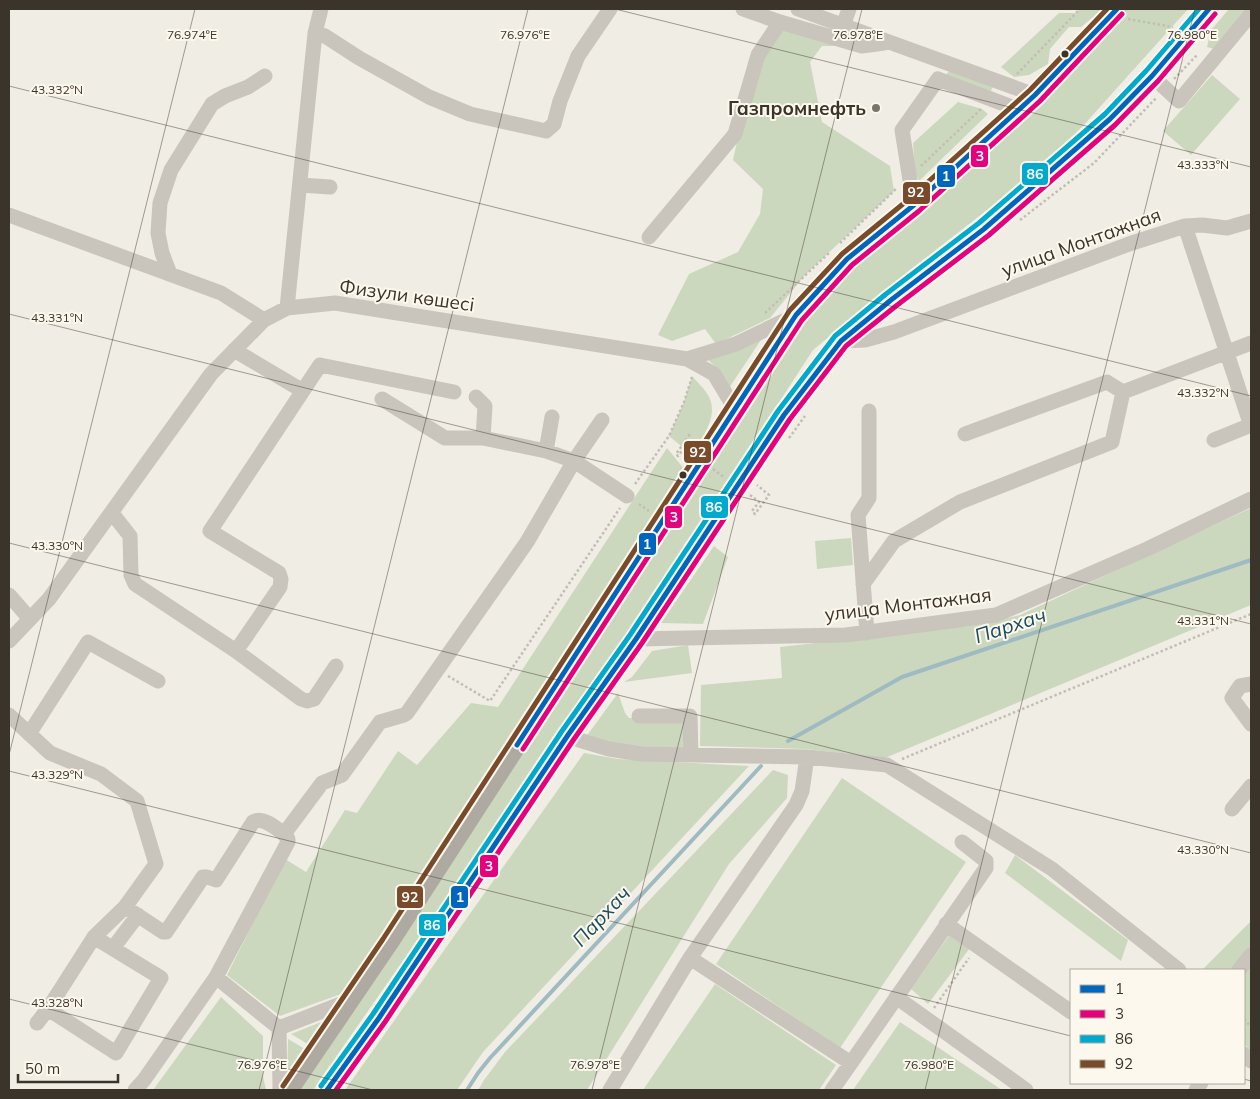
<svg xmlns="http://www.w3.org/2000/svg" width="1260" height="1099" font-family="Mulish,sans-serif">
<rect width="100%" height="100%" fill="#f0ede4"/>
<!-- green -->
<path fill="#ccd8be" d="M 1080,9 L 1103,9 L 1081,27 L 1069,27 L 1050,49 L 1048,64 L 1029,75 L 1014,77 L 1001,67 L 1059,13 L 1076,13 Z
M 1128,9 L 1188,9 L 1082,127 L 1024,181 L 896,281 L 813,350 L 651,599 L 591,685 L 441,906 L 313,1090 L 295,1090 L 800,319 L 858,258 L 1072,67 Z
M 1229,9 L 1251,9 L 1221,51 L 1207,47 L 1211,30 Z
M 783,30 L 843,46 L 822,46 L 810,62 L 822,122 L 890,166 L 894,191 L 805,275 L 770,318 L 716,344 L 705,329 L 672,341 L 658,335 L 689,274 L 738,252 L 760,214 L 763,189 L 733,160 L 751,77 Z
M 950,70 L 995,81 L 991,91 L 986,93 L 943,78 Z
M 1212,75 L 1240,99 L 1191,155 L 1163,131 Z
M 958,102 L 982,109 L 988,114 L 919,181 L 915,172 L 913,143 Z
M 763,337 L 729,388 L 720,371 L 706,358 Z
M 692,376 C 697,382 704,388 708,395 C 720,415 702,438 692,455 L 669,436 L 684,402 Z
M 667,448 L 685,470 L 529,713 L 341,994 L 280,1016 L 227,975 L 285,859 L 306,872 L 345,810 L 357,813 L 398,751 L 417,765 L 471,703 L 498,707 Z
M 1251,508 L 1251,605 L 885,758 L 806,749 L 700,746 L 701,685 L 782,678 L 780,647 L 978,625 L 1020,615 Z
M 851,538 L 853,565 L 817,569 L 815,541 Z
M 714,546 L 728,557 L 703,624 L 661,623 Z
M 688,645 L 692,673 L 624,682 L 632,677 L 652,651 Z
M 618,693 L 625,713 L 629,718 L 687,719 L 687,751 L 642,750 L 586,737 Z
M 584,753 L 618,759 L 749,766 L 483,1052 L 457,1090 L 345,1090 Z
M 773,770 L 788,775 L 787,798 L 729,864 L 587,1090 L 478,1090 L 484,1080 L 505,1052 Z
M 842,778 L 966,862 L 840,1048 L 716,964 Z
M 1015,855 L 1128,940 L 1121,961 L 1005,873 Z
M 1251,921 L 1251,1050 L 1244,1044 L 1244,970 L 1202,970 Z
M 950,934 L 970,948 L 928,1004 L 911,989 Z
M 715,984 L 836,1065 L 819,1090 L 643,1090 Z
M 221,997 L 263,1036 L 263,1076 L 266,1090 L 153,1090 Z
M 331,1018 L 311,1046 L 291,1034 Z
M 900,1022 L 1002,1090 L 853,1090 Z
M 288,1039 L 310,1052 L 287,1084 Z"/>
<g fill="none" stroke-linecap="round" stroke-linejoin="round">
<!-- stream -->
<path stroke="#9fbbc2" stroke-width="4" d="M 788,741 L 902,677 L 1251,560
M 467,1090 L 478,1073 L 490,1058 L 761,766"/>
<!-- path -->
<path stroke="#c2beb5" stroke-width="2.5" stroke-dasharray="2.5 2.5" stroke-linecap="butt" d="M 1128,19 L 1173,27
M 1017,74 L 1080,9
M 1174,79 L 1198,54
M 921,166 L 981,109
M 1020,220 L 1094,163 L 1157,97
M 840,243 L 897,188
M 765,313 L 830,252
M 789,438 L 805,416
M 688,452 L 684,448 L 678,456 L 676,454 L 690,434
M 713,469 L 725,478
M 635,484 L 669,436 L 684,402 L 692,377
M 750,495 L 759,502 L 752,511 L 755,514 L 769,495 L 757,485
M 639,504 L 649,511
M 448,676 L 490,701 L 620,508
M 902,759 L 1251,614
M 934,1008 L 969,958
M 1244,1019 L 1251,1027"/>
<!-- minor -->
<path stroke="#c9c5bd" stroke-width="15" d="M 743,9 L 780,22 L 862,46 L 884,43
M 798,9 L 1035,95
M 843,26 L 849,9
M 315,33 L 325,36 L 359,58 L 429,97 L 470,114 L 546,131 L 554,124 L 560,101 L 578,56 L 610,9
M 1152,76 L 1179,101 L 1251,14
M 300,185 L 330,187
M 914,205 L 902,130 L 938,79 L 1017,109
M 9,215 L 221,293 L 264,320
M 1185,226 L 1251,426
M 649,237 L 735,134 L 758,55 L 780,22
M 170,274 L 162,253 L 158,233 L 160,203 L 171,170 L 212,104 L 225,96 L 248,87 L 265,76
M 287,308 L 315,33 L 321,9
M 841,341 L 865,340 L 894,332 L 1129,244 L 1185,226 L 1202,225 L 1227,228 L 1251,221
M 234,350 L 303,391
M 687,359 L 736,344 L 796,315
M 476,397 L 485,406 L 483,438 L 546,451 L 574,461 L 627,496
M 382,399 L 445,438 L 483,438
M 965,434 L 1107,382 L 1123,392
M 1214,440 L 1251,425
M 546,451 L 552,417
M 112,513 L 130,536 L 131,575 L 135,584 L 236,651 L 301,699 L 307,701 L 314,699 L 336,666
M 863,584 L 894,541 L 960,502 L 1112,442 L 1123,392 L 1251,343
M 9,595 L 30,619
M 867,633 L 858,515 L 869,498 L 869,411
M 636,639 L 846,635 L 996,615 L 1147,549 L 1251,499
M 9,641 L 49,599 L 211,374 L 264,320 L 287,308 L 335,303 L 687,359 L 714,374 L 735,409
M 236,651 L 280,587 L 281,579 L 279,573 L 210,531 L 320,365 L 454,392
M 1251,684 L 1240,686 L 1232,698 L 1251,724
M 9,715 L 50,753 L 101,774 L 137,801 L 156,864 L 125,907 L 94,937 L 48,1009 L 37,1023
M 639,716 L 690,716 L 691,755
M 29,734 L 88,642 L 158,681
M 568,735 L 579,740 L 609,749 L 641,754 L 807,757 L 887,765 L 1052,869 L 1179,970
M 1232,809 L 1251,786
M 125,907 L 163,932 L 166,932 L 203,877 L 207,877 L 216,880 L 253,822 C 263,816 276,828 284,834
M 946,924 L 1071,1012
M 113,948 L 138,915
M 690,958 L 851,1063 L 986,868 L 986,861 L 962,842
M 1239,970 L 1251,955
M 216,977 L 279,1028 L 280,1090
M 896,997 L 1026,1090
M 48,1009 L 116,1053 L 161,978 L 94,937
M 279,1028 L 351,1000
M 1244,1054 L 1251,1061
M 135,1090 L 144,1080 L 216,977 L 288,842 L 288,839 L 284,834 L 322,783 L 342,775 L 380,722 L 404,715 L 407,713 L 527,542 L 574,461 L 602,420
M 610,1090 L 690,958 L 796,805 L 802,791 L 807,757
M 832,1090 L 851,1063
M 1196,1090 L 1201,1083"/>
<!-- major -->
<path stroke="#aeaaa2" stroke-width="19" d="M 289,1090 L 389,943 L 796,315 L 819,289 L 847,259 L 914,205 L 1035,95 L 1117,9
M 327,1090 L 379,1018 L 568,735 L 636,639 L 784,415 L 841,341 L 891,300 L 984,229 L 1110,119 L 1152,76 L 1209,9"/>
<defs>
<path id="bus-1" d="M 517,745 L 796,315 L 847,259 L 914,205 L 1035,95 L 1117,9
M 327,1090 L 379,1018 L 568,735 L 636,639 L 784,415 L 841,341 L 891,300 L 984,229 L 1110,119 L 1152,76 L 1209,9"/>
<path id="bus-2" d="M 523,749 L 802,320 L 852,265 L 919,211 L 1040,101 L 1122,14
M 336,1090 L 385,1022 L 574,739 L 642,643 L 790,419 L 846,346 L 896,306 L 989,235 L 1115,125 L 1158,81 L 1215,14"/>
<path id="bus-3" d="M 321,1086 L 373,1014 L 562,731 L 630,635 L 778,411 L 835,336 L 886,294 L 979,223 L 1105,114 L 1146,71 L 1199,9"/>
<path id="bus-4" d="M 283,1086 L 383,939 L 790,310 L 842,254 L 909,199 L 1030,90 L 1107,9"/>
</defs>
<!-- bus-1 casing -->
<use href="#bus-1" stroke="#fcf8ed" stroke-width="9"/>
<!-- bus-2 casing -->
<use href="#bus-2" stroke="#fcf8ed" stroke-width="9"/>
<!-- bus-3 casing -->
<use href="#bus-3" stroke="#fcf8ed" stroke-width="9"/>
<!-- bus-4 casing -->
<use href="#bus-4" stroke="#fcf8ed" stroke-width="9"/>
<!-- bus-1 -->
<use href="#bus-1" stroke="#0065bd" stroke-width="5"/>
<!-- bus-2 -->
<use href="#bus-2" stroke="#e5007d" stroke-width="5"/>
<!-- bus-3 -->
<use href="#bus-3" stroke="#00a9ce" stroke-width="5"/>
<!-- bus-4 -->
<use href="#bus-4" stroke="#7a4b2a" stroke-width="5"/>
</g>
<!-- ticks -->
<path fill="none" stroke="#3b342a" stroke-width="1" stroke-opacity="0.45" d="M 615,9 L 1251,167M 9,86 L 1251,396M 9,314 L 1251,624M 9,543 L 1251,853M 9,755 L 195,9M 9,771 L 1071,1036M 9,999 L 373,1090M 1244,1079 L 1251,1081M 259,1090 L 528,9M 592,1090 L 862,9M 925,1090 L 1195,9"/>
<!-- markers -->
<g fill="#3b342a" stroke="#fcf8ed" stroke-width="2">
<circle cx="1065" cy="54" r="4.5"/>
<circle cx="683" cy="475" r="4.5"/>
</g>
<circle fill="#7a756b" stroke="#fcf8ed" stroke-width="2" cx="876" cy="108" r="5"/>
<g text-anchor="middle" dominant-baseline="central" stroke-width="4" stroke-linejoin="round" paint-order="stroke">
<!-- poi labels -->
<g font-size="19" font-weight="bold" fill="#3b342a" stroke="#fcf8ed" text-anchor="end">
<text x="866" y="108">Газпромнефть</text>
</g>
<!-- street labels -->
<g font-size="19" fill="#3b342a" stroke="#fcf8ed">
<text transform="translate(1081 242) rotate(-20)">улица Монтажная</text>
<text transform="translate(407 295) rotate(8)">Физули көшесі</text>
<text transform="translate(908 604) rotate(-7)">улица Монтажная</text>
</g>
<!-- water labels -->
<g font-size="20" font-style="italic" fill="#1c4c61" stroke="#fcf8ed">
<text transform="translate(1010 625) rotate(-18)">Пархач</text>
<text transform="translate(601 916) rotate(-47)">Пархач</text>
</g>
</g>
<g font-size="12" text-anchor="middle" fill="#3b342a" stroke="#fcf8ed" stroke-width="4" stroke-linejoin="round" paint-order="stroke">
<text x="192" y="39">76.974°E</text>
<text x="525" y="39">76.976°E</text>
<text x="858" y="39">76.978°E</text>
<text x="1192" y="39">76.980°E</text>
<text x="57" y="94">43.332°N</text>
<text x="1203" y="169">43.333°N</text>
<text x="57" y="322">43.331°N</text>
<text x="1203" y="397">43.332°N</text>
<text x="57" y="550">43.330°N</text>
<text x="1203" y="625">43.331°N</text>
<text x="57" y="779">43.329°N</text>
<text x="1203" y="854">43.330°N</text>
<text x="57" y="1007">43.328°N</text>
<text x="262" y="1069">76.976°E</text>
<text x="595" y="1069">76.978°E</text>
<text x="929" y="1069">76.980°E</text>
</g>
<g stroke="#fcf8ed" stroke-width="2">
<rect x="970" y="144" width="19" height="24" rx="5" fill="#e5007d"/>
<rect x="1021" y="162" width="28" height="24" rx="5" fill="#00a9ce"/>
<rect x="936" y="164" width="20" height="24" rx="5" fill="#0065bd"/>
<rect x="902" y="181" width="29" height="24" rx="5" fill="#7a4b2a"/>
<rect x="683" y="440" width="29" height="24" rx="5" fill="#7a4b2a"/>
<rect x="700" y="495" width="29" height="24" rx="5" fill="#00a9ce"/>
<rect x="664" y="505" width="19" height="24" rx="5" fill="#e5007d"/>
<rect x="638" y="532" width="19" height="24" rx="5" fill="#0065bd"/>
<rect x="479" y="854" width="20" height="24" rx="5" fill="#e5007d"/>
<rect x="450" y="885" width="19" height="24" rx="5" fill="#0065bd"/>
<rect x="396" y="885" width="28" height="24" rx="5" fill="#7a4b2a"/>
<rect x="418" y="913" width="29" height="24" rx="5" fill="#00a9ce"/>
</g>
<g font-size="14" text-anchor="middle" font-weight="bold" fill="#fff">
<text x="980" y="161">3</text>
<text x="1035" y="179">86</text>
<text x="946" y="181">1</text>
<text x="916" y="197">92</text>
<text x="698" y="457">92</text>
<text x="714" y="512">86</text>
<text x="674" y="522">3</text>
<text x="647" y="549">1</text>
<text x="489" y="871">3</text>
<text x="460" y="902">1</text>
<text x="410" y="902">92</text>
<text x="432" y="930">86</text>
</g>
<!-- border -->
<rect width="1260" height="1099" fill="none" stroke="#3b342a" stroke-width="20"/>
<!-- legend -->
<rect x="1070" y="969" width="175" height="115" fill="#fcf8ed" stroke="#afaa9f"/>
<rect x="1080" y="985" width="25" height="8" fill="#0065bd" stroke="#afaa9f"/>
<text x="1115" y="994" font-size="15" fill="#3b342a">1</text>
<rect x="1080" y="1010" width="25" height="8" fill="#e5007d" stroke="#afaa9f"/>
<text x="1115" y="1019" font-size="15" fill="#3b342a">3</text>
<rect x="1080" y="1035" width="25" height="8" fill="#00a9ce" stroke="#afaa9f"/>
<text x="1115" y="1044" font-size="15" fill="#3b342a">86</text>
<rect x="1080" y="1060" width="25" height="8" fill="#7a4b2a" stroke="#afaa9f"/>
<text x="1115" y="1069" font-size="15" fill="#3b342a">92</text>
<!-- scale -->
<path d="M18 1074v8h100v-8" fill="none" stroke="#3b342a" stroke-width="2.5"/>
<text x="25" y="1074" font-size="15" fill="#3b342a" stroke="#fcf8ed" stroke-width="4" paint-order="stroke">50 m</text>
</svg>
